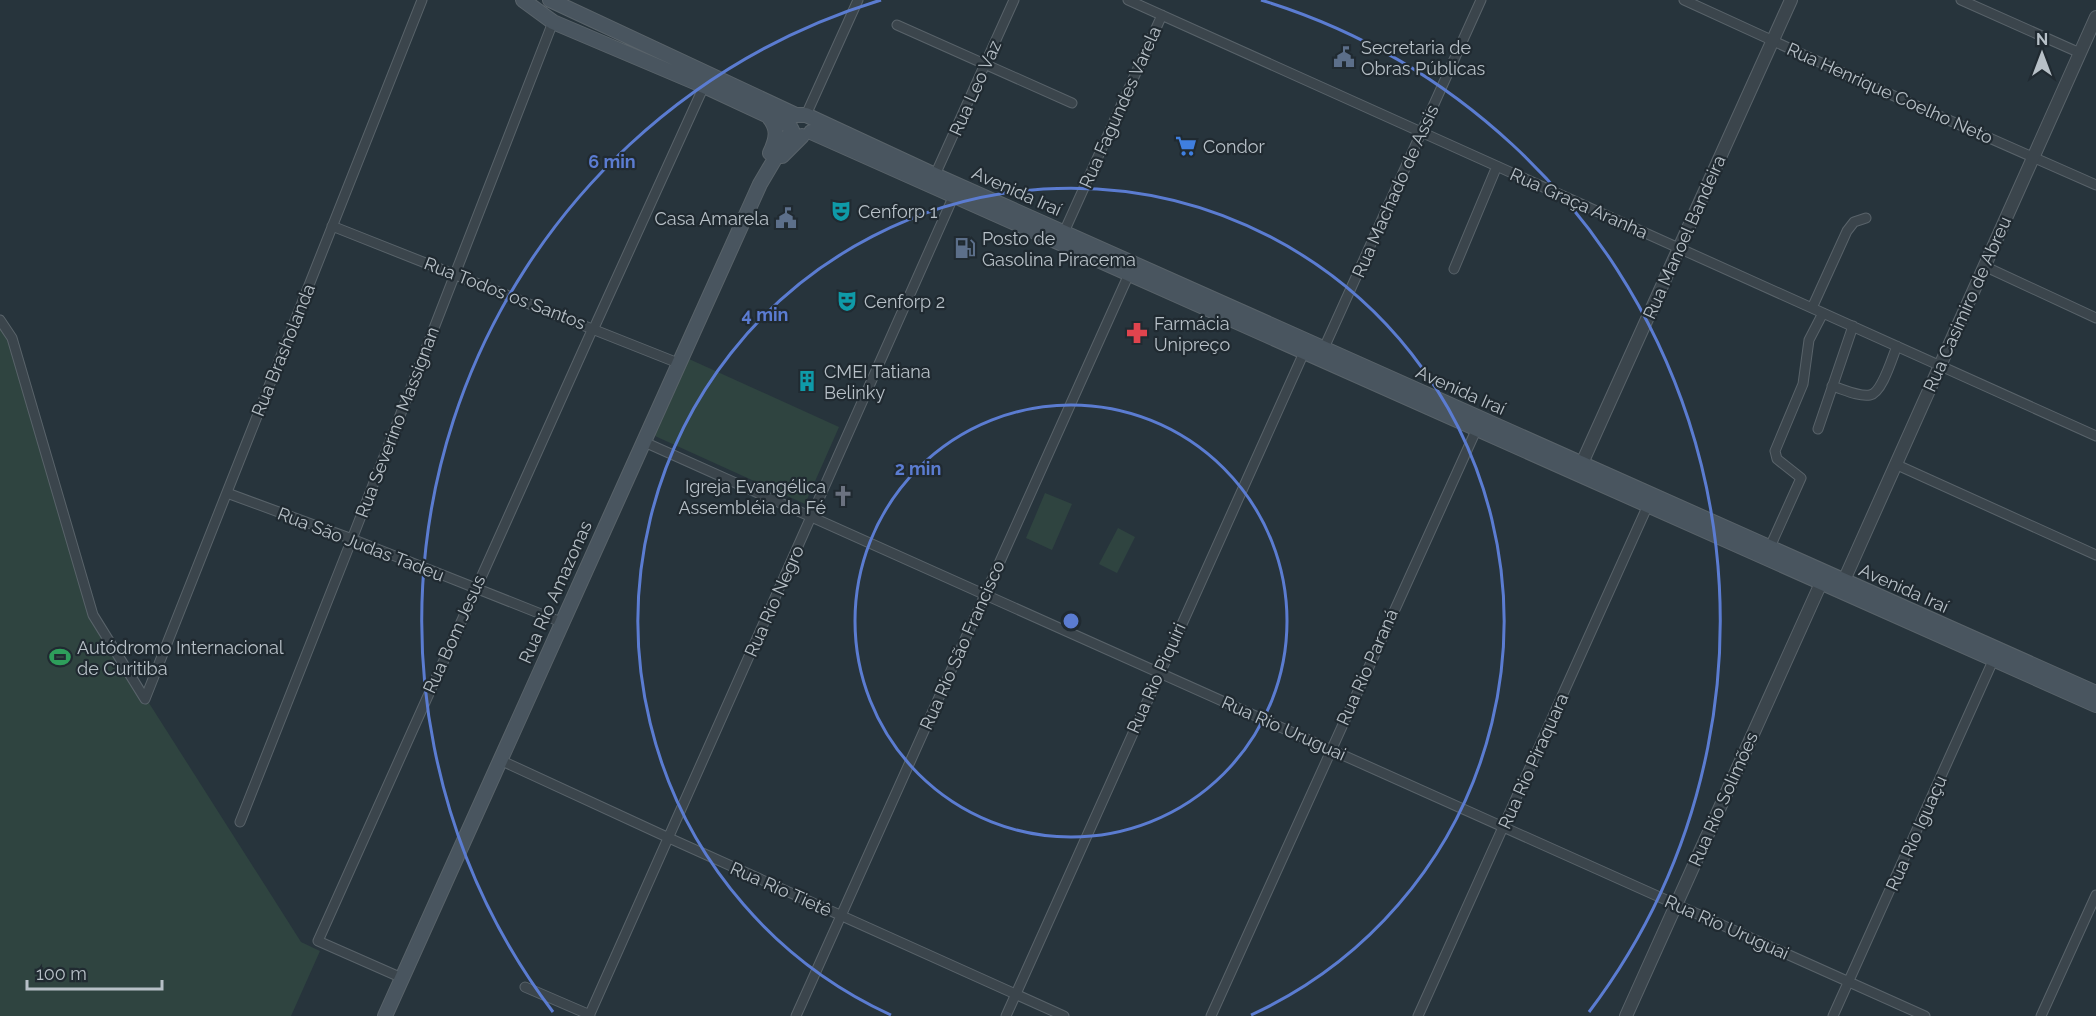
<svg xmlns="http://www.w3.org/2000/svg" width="2096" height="1016" font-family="Raleway,sans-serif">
<rect width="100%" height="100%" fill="#27343c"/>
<!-- green -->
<path fill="#2f4440" d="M 0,321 L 12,338 L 93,615 L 301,942 L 320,951 L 291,1016 L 0,1016 Z
M 689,359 L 839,427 L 805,504 L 655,436 Z
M 1045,493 L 1072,504 L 1052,550 L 1026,538 Z
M 1118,528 L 1135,537 L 1117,573 L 1099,564 Z"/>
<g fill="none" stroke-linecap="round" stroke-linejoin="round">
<defs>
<path id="minor" d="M 1128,0 L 2096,436
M 1684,0 L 1867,84 L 2096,185
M 1961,0 L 2080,53
M 897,25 L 1072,103
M 806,115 L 858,0
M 935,175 L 1014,0
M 332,226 L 678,363
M 1064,232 L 1162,15
M 1984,266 L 2096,318
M 1454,269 L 1497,166
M 1812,308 L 1847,231 L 1854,222 L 1866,218
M 0,320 L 12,338 L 93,615 L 145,699
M 594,328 L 704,86
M 1324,348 L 1481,0
M 1832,386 C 1843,389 1858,397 1870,395 C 1882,393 1892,358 1897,346
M 1818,429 L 1853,326
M 642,441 L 1925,1016
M 1895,464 L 2096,555
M 227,493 L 352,539 L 561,622
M 1770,547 L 1801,478 L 1777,459 L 1775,451 L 1803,384 L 1809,340 L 1823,313
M 145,699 L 422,0
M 500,760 L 669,838 L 1064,1016
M 240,822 L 352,539 L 553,22
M 402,978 L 318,941 L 593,328
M 525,987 L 590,1015
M 589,1016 L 955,193
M 796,1016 L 1129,274
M 1006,1016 L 1306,348
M 1211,1016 L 1478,426
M 1418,1016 L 1648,505
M 1833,1016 L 1996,654
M 2041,1016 L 2096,895"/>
<path id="tertiary" d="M 1578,472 L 1791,0
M 1841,587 L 2096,17
M 1626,1016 L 1821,583"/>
<path id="secondary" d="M 523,0 L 553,22 L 704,86 L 790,126
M 550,0 L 796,115 L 806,115 L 935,175 L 2096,693
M 767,115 C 779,128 777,138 770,153
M 811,132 L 2096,705
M 782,156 L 802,136
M 385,1016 L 760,184 L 792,130"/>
</defs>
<!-- minor casing -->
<use href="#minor" stroke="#59636a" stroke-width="11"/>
<!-- tertiary casing -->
<use href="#tertiary" stroke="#59636a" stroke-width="14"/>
<!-- secondary casing -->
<use href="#secondary" stroke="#59636a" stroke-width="16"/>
<!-- minor -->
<use href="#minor" stroke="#3b454c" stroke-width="9"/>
<!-- tertiary -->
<use href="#tertiary" stroke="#3b454c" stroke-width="12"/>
<!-- secondary -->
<use href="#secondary" stroke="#49555f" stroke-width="14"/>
</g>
<!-- distance rings -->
<g fill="none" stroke="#5b7cd1" stroke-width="3">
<circle cx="1071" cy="621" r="216"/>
<path d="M891 1015A433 433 0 1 1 1251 1015"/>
<path d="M553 1012A649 649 0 0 1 881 0M1261 0A649 649 0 0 1 1589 1012"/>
</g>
<!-- icons -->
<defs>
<symbol id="civic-bare" viewBox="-9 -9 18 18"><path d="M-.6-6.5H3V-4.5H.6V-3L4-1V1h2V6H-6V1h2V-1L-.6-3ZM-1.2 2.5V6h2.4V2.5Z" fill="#5c6f8a" stroke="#202a31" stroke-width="2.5" paint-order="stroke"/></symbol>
<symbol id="supermarket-bare" viewBox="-9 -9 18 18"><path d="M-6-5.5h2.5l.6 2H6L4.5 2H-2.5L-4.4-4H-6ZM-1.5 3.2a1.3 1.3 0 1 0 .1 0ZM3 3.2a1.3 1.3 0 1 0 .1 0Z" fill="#3f7fe0" stroke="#202a31" stroke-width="2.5" paint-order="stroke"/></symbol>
<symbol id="theatre-bare" viewBox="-9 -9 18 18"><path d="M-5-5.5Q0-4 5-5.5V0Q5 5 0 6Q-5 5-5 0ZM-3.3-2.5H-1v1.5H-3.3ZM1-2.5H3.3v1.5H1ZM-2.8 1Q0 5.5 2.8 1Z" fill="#0f9aa8" stroke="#202a31" stroke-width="2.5" paint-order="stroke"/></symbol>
<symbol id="fuel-bare" viewBox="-9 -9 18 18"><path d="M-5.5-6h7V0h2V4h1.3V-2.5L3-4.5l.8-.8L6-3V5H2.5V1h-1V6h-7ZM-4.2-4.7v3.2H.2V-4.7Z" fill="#5c6f8a" stroke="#202a31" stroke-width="2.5" paint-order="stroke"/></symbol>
<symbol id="pharmacy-bare" viewBox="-9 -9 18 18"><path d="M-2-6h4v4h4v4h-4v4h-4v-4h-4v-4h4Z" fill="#e0444e" stroke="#202a31" stroke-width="2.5" paint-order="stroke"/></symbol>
<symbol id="building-bare" viewBox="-9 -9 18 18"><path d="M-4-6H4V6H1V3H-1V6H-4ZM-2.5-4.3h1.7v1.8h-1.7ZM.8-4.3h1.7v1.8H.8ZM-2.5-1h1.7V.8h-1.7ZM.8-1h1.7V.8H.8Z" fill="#0f9aa8" stroke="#202a31" stroke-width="2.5" paint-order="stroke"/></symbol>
<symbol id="church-bare" viewBox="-9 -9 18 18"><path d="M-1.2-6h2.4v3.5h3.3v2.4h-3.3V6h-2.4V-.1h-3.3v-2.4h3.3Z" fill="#6b7280" stroke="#202a31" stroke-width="2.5" paint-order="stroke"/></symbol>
<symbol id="stadium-bare" viewBox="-9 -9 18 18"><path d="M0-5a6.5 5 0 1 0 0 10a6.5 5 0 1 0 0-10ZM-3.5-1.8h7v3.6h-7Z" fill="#2e9e5b" stroke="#202a31" stroke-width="2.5" paint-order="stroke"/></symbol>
</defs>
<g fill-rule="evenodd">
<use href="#civic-bare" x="1329" y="42" width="30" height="30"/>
<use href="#supermarket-bare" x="1171" y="131" width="30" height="30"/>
<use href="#theatre-bare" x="826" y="196" width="30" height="30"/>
<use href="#civic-bare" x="771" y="203" width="30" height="30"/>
<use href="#fuel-bare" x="950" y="233" width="30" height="30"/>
<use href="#theatre-bare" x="832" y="286" width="30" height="30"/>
<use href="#pharmacy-bare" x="1122" y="318" width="30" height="30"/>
<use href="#building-bare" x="792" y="366" width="30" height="30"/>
<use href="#church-bare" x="828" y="481" width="30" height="30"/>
<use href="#stadium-bare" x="45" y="642" width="30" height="30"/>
</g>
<g text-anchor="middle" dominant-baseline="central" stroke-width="4.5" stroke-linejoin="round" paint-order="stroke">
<!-- poi labels -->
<g font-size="18" fill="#b7c0c7" stroke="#202a31" text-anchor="start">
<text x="1361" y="47">Secretaria de<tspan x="1361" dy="21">Obras Públicas</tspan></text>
<text x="1203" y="146">Condor</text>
<text x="858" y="211">Cenforp 1</text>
<text x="769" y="218" text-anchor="end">Casa Amarela</text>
<text x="982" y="238">Posto de<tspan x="982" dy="21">Gasolina Piracema</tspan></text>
<text x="864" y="301">Cenforp 2</text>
<text x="1154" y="323">Farmácia<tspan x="1154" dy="21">Unipreço</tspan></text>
<text x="824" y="371">CMEI Tatiana<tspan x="824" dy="21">Belinky</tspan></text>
<text x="826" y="486" text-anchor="end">Igreja Evangélica<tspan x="826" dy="21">Assembléia da Fé</tspan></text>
<text x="77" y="647">Autódromo Internacional<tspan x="77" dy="21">de Curitiba</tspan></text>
</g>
<!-- street labels -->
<g font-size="18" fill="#b7c0c7" stroke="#202a31">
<text transform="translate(975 88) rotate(-66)">Rua Leo Vaz</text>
<text transform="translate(1890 93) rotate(24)">Rua Henrique Coelho Neto</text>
<text transform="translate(1120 107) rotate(-66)">Rua Fagundes Varela</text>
<text transform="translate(1017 191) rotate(24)">Avenida Iraí</text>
<text transform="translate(1395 191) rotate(-66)">Rua Machado de Assis</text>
<text transform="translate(1579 203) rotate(24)">Rua Graça Aranha</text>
<text transform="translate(1684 237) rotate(-66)">Rua Manoel Bandeira</text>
<text transform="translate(505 293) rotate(21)">Rua Todos os Santos</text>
<text transform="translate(1967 304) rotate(-66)">Rua Casimiro de Abreu</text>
<text transform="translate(283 350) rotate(-68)">Rua Brasholanda</text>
<text transform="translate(1461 390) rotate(24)">Avenida Iraí</text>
<text transform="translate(397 422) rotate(-69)">Rua Severino Massignan</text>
<text transform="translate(361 544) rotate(21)">Rua São Judas Tadeu</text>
<text transform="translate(1904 588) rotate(24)">Avenida Iraí</text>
<text transform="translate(555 592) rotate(-66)">Rua Rio Amazonas</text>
<text transform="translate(774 601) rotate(-66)">Rua Rio Negro</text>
<text transform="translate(454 634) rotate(-66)">Rua Bom Jesus</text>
<text transform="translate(962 645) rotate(-66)">Rua Rio São Francisco</text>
<text transform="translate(1367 667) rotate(-66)">Rua Rio Paraná</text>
<text transform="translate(1156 678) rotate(-66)">Rua Rio Piquiri</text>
<text transform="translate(1284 728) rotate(24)">Rua Rio Uruguai</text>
<text transform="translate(1533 761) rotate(-66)">Rua Rio Piraquara</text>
<text transform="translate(1723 799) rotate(-66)">Rua Rio Solimões</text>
<text transform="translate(1916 833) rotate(-66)">Rua Rio Iguaçu</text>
<text transform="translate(781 889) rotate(24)">Rua Rio Tietê</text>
<text transform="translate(1727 927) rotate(24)">Rua Rio Uruguai</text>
</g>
</g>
<circle cx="1071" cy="621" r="9" fill="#5b7cd1" stroke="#202a31" stroke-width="3"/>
<g font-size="18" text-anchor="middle" font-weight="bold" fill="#5b7cd1" stroke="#202a31" stroke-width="4.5" stroke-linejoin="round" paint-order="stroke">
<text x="612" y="168">6 min</text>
<text x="765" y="321">4 min</text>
<text x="918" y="475">2 min</text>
</g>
<!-- north arrow -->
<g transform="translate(2042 54)" stroke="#202a31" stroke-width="4.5" paint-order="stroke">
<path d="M0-4.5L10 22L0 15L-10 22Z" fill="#b7c0c7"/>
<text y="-9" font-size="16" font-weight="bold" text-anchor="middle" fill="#b7c0c7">N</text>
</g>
<!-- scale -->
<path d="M27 980v9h135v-9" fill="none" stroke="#b7c0c7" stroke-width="3"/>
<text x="36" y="980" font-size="18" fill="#b7c0c7" stroke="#202a31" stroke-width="4.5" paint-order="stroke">100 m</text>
</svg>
